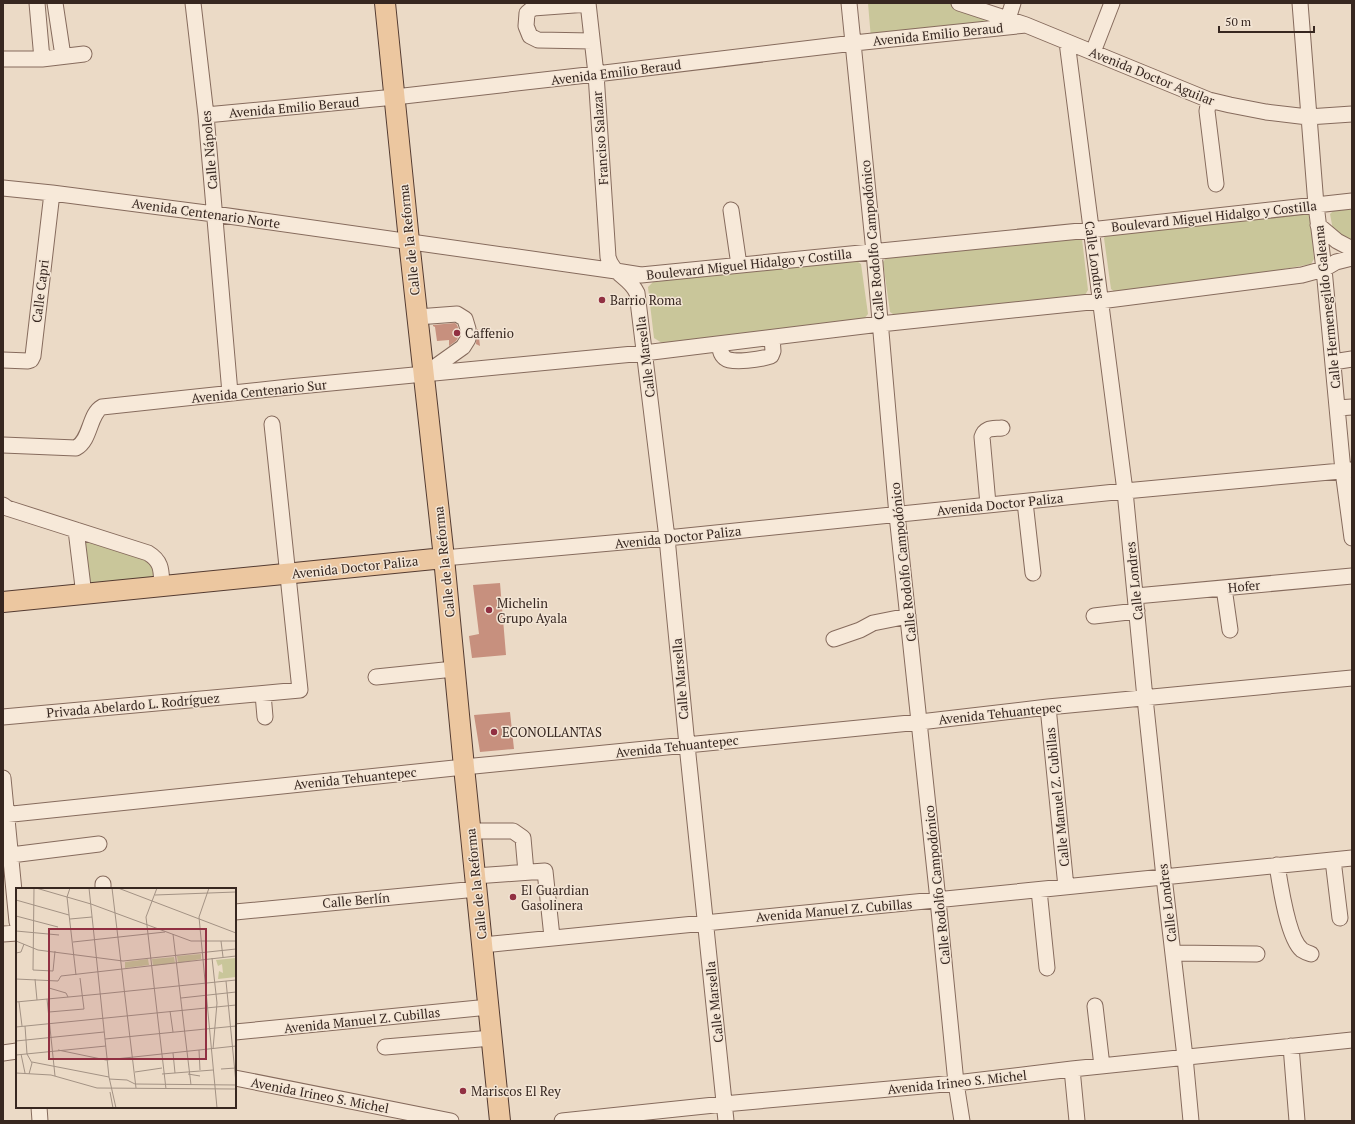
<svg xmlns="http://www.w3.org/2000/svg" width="1355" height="1124" font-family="'PT Serif',serif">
<rect width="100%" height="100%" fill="#ebdac6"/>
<!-- green -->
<path fill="#c9c69a" d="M 868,3 L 950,3 L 1006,23 L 871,39 Z
M 1352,209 L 1352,245 L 1333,230 L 1330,214 L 1333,211 Z
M 1305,212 L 1310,214 L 1314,259 L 1311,264 L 1263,273 L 1115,292 L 1111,289 L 1104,238 L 1107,234 Z
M 1077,236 L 1082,239 L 1088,290 L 1085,295 L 896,316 L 890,312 L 883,262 L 887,257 Z
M 855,260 L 861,264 L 868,314 L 863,320 L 662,343 L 654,338 L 648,287 L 653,282 Z
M 87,541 L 148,557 L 157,579 L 87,584 L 84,543 Z"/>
<!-- building -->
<path fill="#c7907e" d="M 455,323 L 457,325 L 459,330 L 459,336 L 456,341 L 449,346 L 449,340 L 437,341 L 435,327 L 433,326 L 433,325 Z
M 477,329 L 478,329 L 480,346 L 476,344 Z
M 500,583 L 506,655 L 472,658 L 469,636 L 479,634 L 473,585 Z
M 510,712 L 514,749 L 480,752 L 474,715 Z"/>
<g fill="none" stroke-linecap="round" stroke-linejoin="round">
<defs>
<path id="minor" d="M 37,3 L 42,59
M 55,3 L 63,56
M 193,3 L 206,115 L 230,393
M 588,3 L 596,74 L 608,257 C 612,274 630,277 637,293 L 667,538 L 687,745 L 726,1121
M 849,3 L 874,252 L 897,515 L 938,900 L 956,1083 L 962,1121
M 959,3 L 1026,25 L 1209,100 L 1230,105 L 1266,112 L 1308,117 L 1352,114
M 1300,3 L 1316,205 L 1324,269 L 1343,471 L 1352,538
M 588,4 L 533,8 L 527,13 L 526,26 L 530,36 L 538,40 L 592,41
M 1008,19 L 1013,3
M 1067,42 L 1125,491 L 1145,698 L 1164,877 L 1185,1057 L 1191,1121
M 1093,52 L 1112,3
M 3,59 L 42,59 L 84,54
M 1209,100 L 1207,111 L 1216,184
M 206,115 L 395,97 L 596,74 L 854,43 L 1026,25
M 3,188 L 52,193 L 214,214 L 616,271 L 641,275 L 1090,230 L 1352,201
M 731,210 L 739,265
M 1318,225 L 1337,241 L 1352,249
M 417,317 L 457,314 L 465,319 L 468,329 L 468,339 L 463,347 L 425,374
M 720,344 C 720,349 720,354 725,358 C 732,364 762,359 771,356 L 773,351 L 772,338
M 3,360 L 28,361 L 31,360 L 33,356 L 52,193
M 1333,362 L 1352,359
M 1338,408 L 1352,407
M 3,445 L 76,448 C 91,440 89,414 102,407 L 289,387 L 644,353 L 880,324 L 1100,301 L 1302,275 L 1324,269 L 1336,262 L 1352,258
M 1025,502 L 1033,573
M 988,504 L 982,437 C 985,427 993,429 1002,428
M 3,505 L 7,508 L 148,553 C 163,562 161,572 162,587
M 76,530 L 84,595
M 444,558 L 667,538 L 1125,491 L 1352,470
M 1224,588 L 1230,630
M 1136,596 L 1352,576
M 1094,616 L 1137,611
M 834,639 L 860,630 L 873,623 L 908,616
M 376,677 L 454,669
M 263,694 L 265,717
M 1048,707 L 1066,887
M 3,717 L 300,690 L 272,424
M 3,778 L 17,922
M 3,815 L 464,767 L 920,722 L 1048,707 L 1352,678
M 471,831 L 513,831 L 523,838 L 526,872
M 11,855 L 99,844
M 1333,860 L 1340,918
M 1277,865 C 1280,884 1288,939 1302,950 C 1305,952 1308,953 1311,954
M 475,876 L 545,871 L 552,937
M 103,884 L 103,889
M 1039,890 L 1047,968
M 235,912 L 477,889
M 3,934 L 17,933
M 483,945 C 773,915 1062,889 1352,858
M 1173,953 L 1257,954
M 1095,1006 L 1102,1066
M 235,1032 L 489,1007
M 1291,1046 L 1297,1121
M 385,1047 L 492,1038
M 3,1053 L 17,1051
M 1072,1069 L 1077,1121
M 235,1078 L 451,1121
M 39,1107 L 40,1121
M 562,1121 L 724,1104 L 956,1083 L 1072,1069 L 1352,1040"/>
<path id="major" d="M 385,3 L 409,241 L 444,558 L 464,767 L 500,1121
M 3,602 L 444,558"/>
</defs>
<!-- minor casing -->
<use href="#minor" stroke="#866b5d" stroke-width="17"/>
<!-- major casing -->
<use href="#major" stroke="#543b31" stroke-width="22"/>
<!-- minor -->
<use href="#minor" stroke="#f7e9d9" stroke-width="15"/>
<!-- major -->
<use href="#major" stroke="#ecc7a0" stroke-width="20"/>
</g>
<!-- markers -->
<g fill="#913042" stroke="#f3e5d5" stroke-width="1.5">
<circle cx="602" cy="300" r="4"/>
<circle cx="457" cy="333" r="4"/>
<circle cx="489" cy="610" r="4"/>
<circle cx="494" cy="732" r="4"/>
<circle cx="513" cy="897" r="4"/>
<circle cx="463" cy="1091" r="4"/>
</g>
<g text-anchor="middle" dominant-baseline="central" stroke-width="3" stroke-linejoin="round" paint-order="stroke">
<!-- street labels -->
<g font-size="13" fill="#372720" stroke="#f3e5d5">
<text transform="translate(938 34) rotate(-6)">Avenida Emilio Beraud</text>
<text transform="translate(616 72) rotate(-7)">Avenida Emilio Beraud</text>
<text transform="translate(1152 76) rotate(22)">Avenida Doctor Aguilar</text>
<text transform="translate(294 107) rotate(-5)">Avenida Emilio Beraud</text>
<text transform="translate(600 138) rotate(-94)">Franciso Salazar</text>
<text transform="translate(209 150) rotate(-95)">Calle Nápoles</text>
<text transform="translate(206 213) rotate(8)">Avenida Centenario Norte</text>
<text transform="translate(1214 216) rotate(-6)">Boulevard Miguel Hidalgo y Costilla</text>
<text transform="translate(409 240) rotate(-96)">Calle de la Reforma</text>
<text transform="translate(872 240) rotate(-95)">Calle Rodolfo Campodónico</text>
<text transform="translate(1095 260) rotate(82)">Calle Londres</text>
<text transform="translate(749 264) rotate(-6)">Boulevard Miguel Hidalgo y Costilla</text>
<text transform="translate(40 291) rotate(-83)">Calle Capri</text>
<text transform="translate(1327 307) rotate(-96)">Calle Hermenegildo Galeana</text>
<text transform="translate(645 357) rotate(-97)">Calle Marsella</text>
<text transform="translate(259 391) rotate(-6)">Avenida Centenario Sur</text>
<text transform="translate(1000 504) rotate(-6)">Avenida Doctor Paliza</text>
<text transform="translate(678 537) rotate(-6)">Avenida Doctor Paliza</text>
<text transform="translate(444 562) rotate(-96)">Calle de la Reforma</text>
<text transform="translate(903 562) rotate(-96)">Calle Rodolfo Campodónico</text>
<text transform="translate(355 567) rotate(-6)">Avenida Doctor Paliza</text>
<text transform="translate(1134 581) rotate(-96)">Calle Londres</text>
<text transform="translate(1244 586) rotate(-5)">Hofer</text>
<text transform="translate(680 679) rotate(-95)">Calle Marsella</text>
<text transform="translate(133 705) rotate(-5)">Privada Abelardo L. Rodríguez</text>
<text transform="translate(1000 713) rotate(-6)">Avenida Tehuantepec</text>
<text transform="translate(677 746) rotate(-6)">Avenida Tehuantepec</text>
<text transform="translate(355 778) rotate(-6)">Avenida Tehuantepec</text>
<text transform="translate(1057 797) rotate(-96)">Calle Manuel Z. Cubillas</text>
<text transform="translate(476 884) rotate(-96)">Calle de la Reforma</text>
<text transform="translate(937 885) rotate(-96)">Calle Rodolfo Campodónico</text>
<text transform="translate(356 900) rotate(-5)">Calle Berlín</text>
<text transform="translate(1167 903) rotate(-97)">Calle Londres</text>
<text transform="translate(834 910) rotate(-5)">Avenida Manuel Z. Cubillas</text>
<text transform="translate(714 1002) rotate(-96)">Calle Marsella</text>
<text transform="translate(362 1020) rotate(-6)">Avenida Manuel Z. Cubillas</text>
<text transform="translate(957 1082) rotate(-6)">Avenida Irineo S. Michel</text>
<text transform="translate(320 1095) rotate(11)">Avenida Irineo S. Michel</text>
</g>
<!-- poi labels -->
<g font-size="13" fill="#372720" stroke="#f3e5d5" text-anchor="start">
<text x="610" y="300">Barrio Roma</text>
<text x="465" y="333">Caffenio</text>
<text x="497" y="603">Michelin<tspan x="497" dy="15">Grupo Ayala</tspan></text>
<text x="502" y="732">ECONOLLANTAS</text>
<text x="521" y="890">El Guardian<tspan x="521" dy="15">Gasolinera</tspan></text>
<text x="471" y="1091">Mariscos El Rey</text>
</g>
</g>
<!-- overview -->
<g transform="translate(16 888)">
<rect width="220" height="220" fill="#ebdac6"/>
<path d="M 185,66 L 185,71 L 162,75 L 161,68 ZM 158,69 L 159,75 L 137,78 L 136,71 ZM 220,70 L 220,89 L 202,91 L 203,83 L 207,85 L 206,76 L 202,78 L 200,72 ZM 132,71 L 133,77 L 109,80 L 109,74 Z" fill="#c9c69a"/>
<path fill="none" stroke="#a39284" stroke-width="1" d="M 18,0 L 17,82 L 37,83 L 39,63M 20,0 L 75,16 L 175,53 L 220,53M 54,0 L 51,9 L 60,87M 73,0 L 93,189 L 100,220M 96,0 L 120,200M 102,0 L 220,45M 141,0 L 130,29 L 150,201M 193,0 L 183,29 L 201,220M 139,7 L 220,4M 0,12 L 53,27M 0,28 L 42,39M 54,31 L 76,29M 0,43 L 43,47M 157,46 L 175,197M 0,53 L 22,62 L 107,73 L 220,61M 205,53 L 207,69M 57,54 L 149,44M 0,65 L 5,64 L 8,56M 196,70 L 201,115 L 197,161M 0,91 L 42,93 L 45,88 L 220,68M 19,91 L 21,112M 33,93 L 33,100 L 50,105 L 52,109M 210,93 L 220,195M 84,106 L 220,92M 165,110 L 220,104M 31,111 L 39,188M 0,114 L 84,106M 3,114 L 6,138M 154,123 L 157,144M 33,124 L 68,121 L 64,90M 9,138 L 11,166 L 16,175 L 13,186M 0,139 L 220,117M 89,151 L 220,138M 0,153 L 88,144M 42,162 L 90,172 L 220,158M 183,162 L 184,182M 157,165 L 159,185M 5,166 L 9,185M 0,167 L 90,158M 16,174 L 93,189M 205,181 L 220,180M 119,184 L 146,180M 0,185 L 35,187 L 81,200 L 220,201M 146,186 L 197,182M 172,186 L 184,188M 93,191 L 111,192 L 119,196 L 220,197M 94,204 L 97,220"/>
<path fill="#913042" fill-opacity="0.15" stroke="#913042" stroke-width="2" d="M 33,41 L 190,41 L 190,171 L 33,171 Z"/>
<rect width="220" height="220" fill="none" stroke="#372720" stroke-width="2"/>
</g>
<!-- border -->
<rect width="1355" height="1124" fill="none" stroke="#372720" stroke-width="8"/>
<!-- scale -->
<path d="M1219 26v6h95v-6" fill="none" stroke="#372720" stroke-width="2"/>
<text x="1225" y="26" font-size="12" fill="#372720" stroke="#f3e5d5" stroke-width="3" paint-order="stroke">50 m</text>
</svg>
